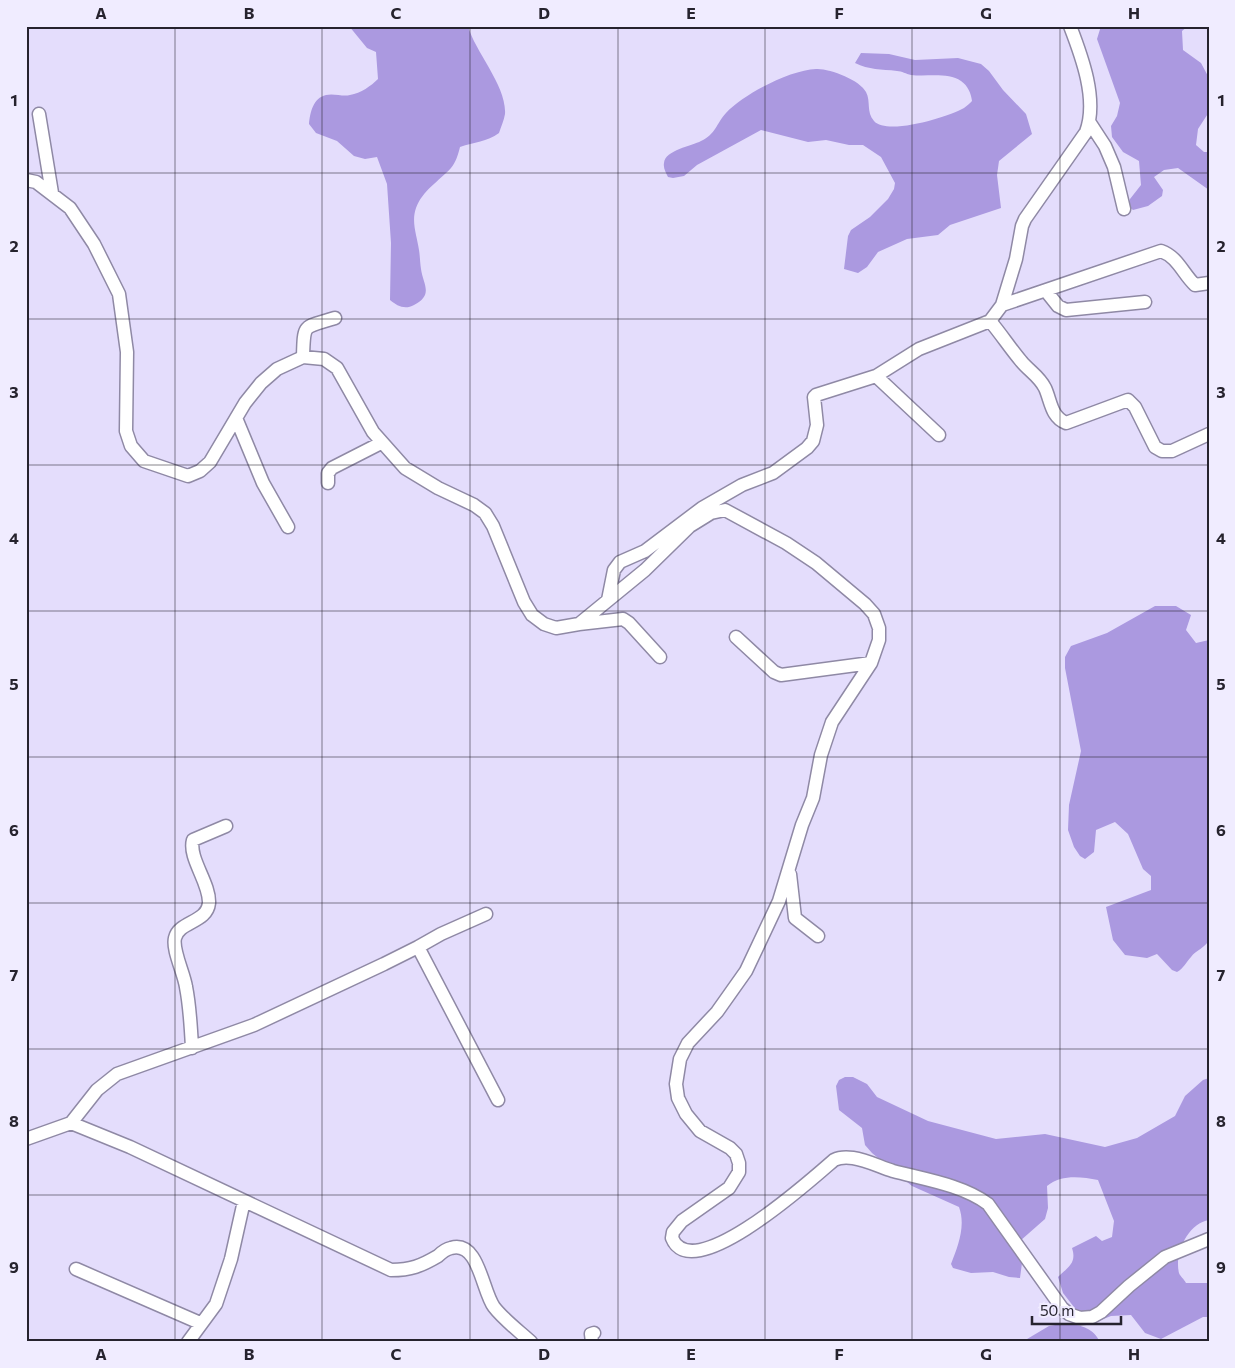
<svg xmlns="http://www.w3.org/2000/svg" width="1235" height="1368" font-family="Commissioner,sans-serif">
<rect width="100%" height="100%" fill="#e4ddfc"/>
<!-- forest -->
<path fill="#ab99e0" d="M 349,26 L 468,26 C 475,52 507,86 505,114 C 504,120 501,127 499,133 C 487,142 474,142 460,147 C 458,155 456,162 451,168 C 439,181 422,191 416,208 C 411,222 417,236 419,250 C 420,256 420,263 421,269 C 423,284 434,295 414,305 C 405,310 397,306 390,300 L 391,243 L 387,184 L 377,157 L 365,159 L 354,156 L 337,141 L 316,133 L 309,124 C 310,113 313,98 326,95 C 334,93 343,97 350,95 C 361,93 371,86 378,79 L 376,52 L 367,48 Z
M 1101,26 L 1188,26 L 1182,31 L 1183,50 L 1201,63 L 1209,78 L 1209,112 L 1198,129 L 1196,145 L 1204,152 L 1209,152 L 1209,190 L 1178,168 L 1164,170 L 1154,177 L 1163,190 L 1162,196 L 1148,206 L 1133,210 L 1128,206 L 1130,199 L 1141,185 L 1139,161 L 1123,152 L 1112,137 L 1111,126 L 1117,116 L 1120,103 L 1097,39 Z
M 861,53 L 889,54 L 915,60 L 958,58 L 981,64 L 989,71 L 1003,90 L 1026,114 L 1032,134 L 999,161 L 997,175 L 1001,208 L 950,225 L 938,235 L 907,239 L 878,252 L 867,267 L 858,273 L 844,269 L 848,236 L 851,230 L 870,217 L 888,199 L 894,189 L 895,183 L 881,157 L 863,145 L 849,145 L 826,140 L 808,142 L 761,130 L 697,165 L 684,176 L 673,178 L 668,177 C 666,173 663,168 664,163 C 665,150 692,146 701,141 C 716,134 716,124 726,113 C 744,94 790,70 816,69 C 829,68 860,80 866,92 C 871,101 866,112 874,121 C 887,136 948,117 964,108 C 967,106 970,103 972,101 C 971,93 968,86 961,81 C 948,72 927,77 911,75 C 906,74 902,71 897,71 C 881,69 869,70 855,63 Z
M 1155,606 L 1176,606 L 1191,615 L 1186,630 L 1196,643 L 1209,640 L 1209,940 C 1205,948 1196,950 1191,957 C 1186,962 1184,968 1177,972 L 1172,970 L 1157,954 L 1147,958 L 1125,955 L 1113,940 L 1106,907 L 1151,890 L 1151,876 L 1143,869 L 1128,834 L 1115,822 L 1096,830 L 1094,852 L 1085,859 L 1080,856 L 1074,847 L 1068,830 L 1069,805 L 1081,751 L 1065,668 L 1065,657 L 1071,646 L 1107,633 Z
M 845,1077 L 853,1077 L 867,1084 L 877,1097 L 928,1121 L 996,1139 L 1045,1134 L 1105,1147 L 1137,1138 L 1175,1116 L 1185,1096 L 1203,1080 L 1209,1078 L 1209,1220 C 1188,1223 1174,1254 1179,1273 C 1180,1276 1184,1279 1186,1283 L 1209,1283 L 1209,1317 L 1203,1317 L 1161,1339 L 1145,1333 L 1131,1315 L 1111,1316 L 1088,1325 L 1063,1293 L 1058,1277 C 1068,1267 1077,1263 1072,1248 L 1096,1236 L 1102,1241 L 1112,1237 L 1114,1221 L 1098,1180 C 1081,1177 1062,1174 1047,1186 L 1048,1208 L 1045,1219 L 1013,1247 L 1022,1263 L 1020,1278 L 1009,1277 L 993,1272 L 971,1273 L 953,1268 L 951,1264 C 958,1246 966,1226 959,1207 L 912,1186 L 872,1153 L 865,1145 L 862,1128 L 839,1110 L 836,1086 L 839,1080 Z
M 1068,1323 C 1083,1326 1093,1328 1100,1342 L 1022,1342 L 1049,1326 Z"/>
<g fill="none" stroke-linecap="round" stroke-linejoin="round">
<defs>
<path id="minor" d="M 39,114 L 52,193
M 1090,123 L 1105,146 L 1114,167 L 1124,209
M 26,180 L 36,182 L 70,208 L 94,244 L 119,294 L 127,352 L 126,431 L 131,446 L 144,461 L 188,476 L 200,471 L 210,462 L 245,403 L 261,383 L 277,369 L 303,357 L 324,359 L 337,368 L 373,432 L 405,468 L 438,488 L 474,505 L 485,513 L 493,526 L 524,602 L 532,615 L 544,624 L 556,628 L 579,624 L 645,570 L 690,526 L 711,513 L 725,510 L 786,543 L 816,563 L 865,604 L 874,614 L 879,628 L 879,640 L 871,663 L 832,722 L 821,755 L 813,798 L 802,825 L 779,901 L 746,971 L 717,1012 L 688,1043 L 680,1059 L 676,1084 L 678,1098 L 686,1114 L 700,1131 L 730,1148 L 736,1154 L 739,1163 L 739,1172 L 729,1188 L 682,1221 L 673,1232 L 672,1238 C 692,1288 813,1178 834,1160 C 840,1157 846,1157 853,1158 C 867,1160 880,1167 893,1171 C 923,1179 963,1185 988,1204 L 1062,1308 L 1069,1314 L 1080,1318 L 1092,1317 L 1101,1312 L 1129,1286 L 1165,1257 L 1209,1239
M 1046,291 L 1058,306 L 1066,310 L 1145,302
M 1002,305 L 1161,251 C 1178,257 1183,274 1195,285 L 1209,283
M 990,321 C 1001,334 1010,348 1021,361 C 1029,371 1039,376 1045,388 C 1051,401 1051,417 1066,423 L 1128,400 L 1135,407 L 1155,447 L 1162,451 L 1172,451 L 1209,434
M 303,357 C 304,322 303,328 335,318
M 876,376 L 919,349 L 990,321 L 1002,305 L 1016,259 L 1022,226 L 1025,219 L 1086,132 C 1098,100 1082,57 1070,26
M 236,418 L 263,483 L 288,527
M 328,483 L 328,473 L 332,468 L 381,443
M 608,600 L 614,570 L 620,562 L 645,551 L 702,508 L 742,485 L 773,473 L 807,448 L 813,441 L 817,425 L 814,397 L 816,395 L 876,376 L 939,435
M 579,624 L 623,619 L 629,623 L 660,657
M 736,637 L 774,672 L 781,675 L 871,663
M 790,874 L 795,918 L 818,936
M 418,947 L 498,1100
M 192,1048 C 191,1028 190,1007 186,987 C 184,973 172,950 175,938 C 179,921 207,923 209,903 C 210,883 188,858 193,840 L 226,826
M 71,1123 L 97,1090 L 117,1074 L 254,1025 L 384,964 L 418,947 L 441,934 L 486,914
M 26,1139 L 71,1123 L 130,1147 L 391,1270 C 411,1270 421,1266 438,1256 C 441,1253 446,1249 451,1248 C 479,1240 482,1291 494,1307 C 504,1320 519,1331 531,1342
M 76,1269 L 200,1323
M 188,1342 L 216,1304 L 231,1259 L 244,1201
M 592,1342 L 591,1334 L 594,1333"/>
</defs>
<!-- minor casing -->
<use href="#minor" stroke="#8f89a5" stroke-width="15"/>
<!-- minor -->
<use href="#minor" stroke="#fff" stroke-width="12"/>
</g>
<!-- grid -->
<path fill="none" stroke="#26232e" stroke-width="1" stroke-opacity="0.55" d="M 175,26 L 175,1342M 322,26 L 322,1342M 470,26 L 470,1342M 618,26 L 618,1342M 765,26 L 765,1342M 912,26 L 912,1342M 1060,26 L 1060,1342M 26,173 L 1209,173M 26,319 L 1209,319M 26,465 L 1209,465M 26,611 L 1209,611M 26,757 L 1209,757M 26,903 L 1209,903M 26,1049 L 1209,1049M 26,1195 L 1209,1195"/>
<!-- border -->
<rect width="1235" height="1368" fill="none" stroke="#f0ecff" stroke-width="55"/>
<!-- scale -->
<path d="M1032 1316v8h89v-8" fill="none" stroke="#26232e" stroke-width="2.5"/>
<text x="1040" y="1316" font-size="15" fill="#26232e" stroke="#f0ecff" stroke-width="4" paint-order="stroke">50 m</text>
<rect x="28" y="28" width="1180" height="1312" fill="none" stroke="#26232e" stroke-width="2"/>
<g font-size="16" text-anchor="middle" font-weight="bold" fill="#26232e">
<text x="101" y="19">A</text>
<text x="249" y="19">B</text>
<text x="396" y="19">C</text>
<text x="544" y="19">D</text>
<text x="691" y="19">E</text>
<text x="839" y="19">F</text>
<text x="986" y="19">G</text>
<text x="1134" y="19">H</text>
<text x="14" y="106">1</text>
<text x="1221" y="106">1</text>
<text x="14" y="252">2</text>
<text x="1221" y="252">2</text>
<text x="14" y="398">3</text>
<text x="1221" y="398">3</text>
<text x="14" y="544">4</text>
<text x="1221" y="544">4</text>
<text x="14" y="690">5</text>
<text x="1221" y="690">5</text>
<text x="14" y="836">6</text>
<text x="1221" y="836">6</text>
<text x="14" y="981">7</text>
<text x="1221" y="981">7</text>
<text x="14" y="1127">8</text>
<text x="1221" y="1127">8</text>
<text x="14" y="1273">9</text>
<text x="1221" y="1273">9</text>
<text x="101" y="1360">A</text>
<text x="249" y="1360">B</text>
<text x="396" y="1360">C</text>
<text x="544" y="1360">D</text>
<text x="691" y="1360">E</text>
<text x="839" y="1360">F</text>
<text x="986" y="1360">G</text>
<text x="1134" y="1360">H</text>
</g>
</svg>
